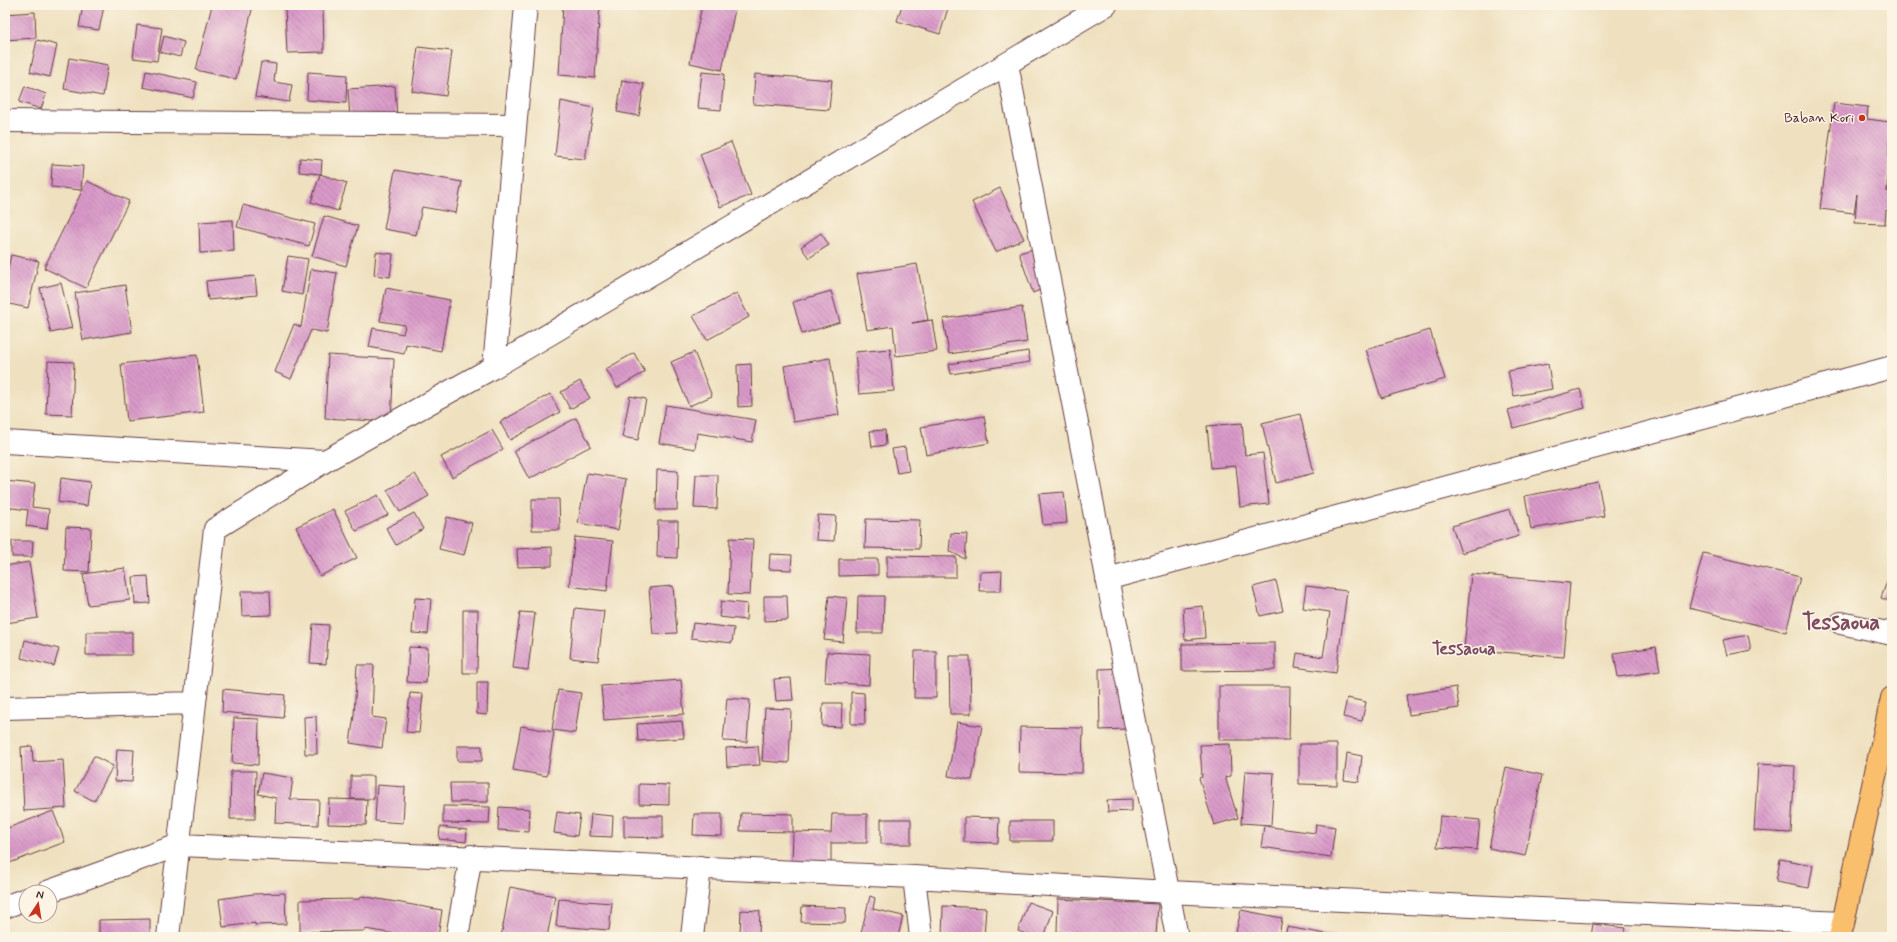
<svg xmlns="http://www.w3.org/2000/svg" width="1897" height="942" font-family="Mynerve,sans-serif">
<defs>
<pattern id="building-back-hatch" width="6" height="6" patternUnits="userSpaceOnUse"><rect width="6" height="6" fill="#d99ac9"/><path d="M-1 5l2 2M0 0l6 6M5-1l2 2" fill="none" stroke="#b27da3"/></pattern>
</defs>
<rect width="100%" height="100%" fill="#fcf5e5"/>
<filter id="ink" filterUnits="userSpaceOnUse"><feTurbulence type="fractalNoise" baseFrequency=".025" numOctaves="2"/><feDisplacementMap in="SourceGraphic" scale="8" xChannelSelector="R" yChannelSelector="G"/><feConvolveMatrix kernelMatrix="1 2 1 2 8 2 1 2 1" color-interpolation-filters="sRGB"/></filter>
<filter id="wash" filterUnits="userSpaceOnUse"><feTurbulence type="fractalNoise" baseFrequency=".012" numOctaves="4" result="noise"/><feDisplacementMap in="SourceGraphic" scale="16" xChannelSelector="R" yChannelSelector="G"/><feGaussianBlur stdDeviation="0.9" result="paint"/><feColorMatrix in="noise" values="0 0 0 0 0 0 0 0 0 0 0 0 0 0 0 0 0 1.4 0 .05"/><feComposite in="paint" operator="in"/></filter>
<g filter="url(#wash)">
<rect width="100%" height="100%" fill="#efe1c0"/>
<g id="blocks">
<!-- building -->
<path fill="url(#building-back-hatch)" d="M 83,5 L 104,6 L 99,30 L 79,27 Z
M 212,5 L 253,5 L 236,79 L 196,70 Z
M 563,5 L 600,5 L 595,78 L 559,75 Z
M 702,5 L 736,5 L 722,70 L 690,63 Z
M 902,5 L 949,5 L 940,34 L 897,21 Z
M 323,8 L 324,52 L 287,53 L 285,9 Z
M 35,12 L 36,38 L 5,40 L 5,14 Z
M 137,25 L 162,28 L 157,61 L 133,58 Z
M 164,36 L 184,42 L 180,57 L 160,52 Z
M 37,40 L 57,45 L 50,77 L 30,72 Z
M 418,47 L 452,51 L 446,96 L 412,91 Z
M 69,58 L 108,65 L 103,96 L 64,89 Z
M 261,62 L 276,64 L 274,82 L 292,85 L 289,102 L 255,97 Z
M 146,71 L 197,82 L 193,98 L 143,87 Z
M 308,72 L 347,75 L 346,103 L 307,100 Z
M 702,72 L 724,74 L 721,110 L 698,108 Z
M 755,74 L 832,80 L 829,110 L 753,104 Z
M 622,80 L 644,84 L 639,116 L 617,112 Z
M 25,86 L 46,94 L 41,109 L 19,102 Z
M 395,86 L 397,118 L 350,120 L 348,89 Z
M 561,101 L 594,108 L 585,159 L 555,156 Z
M 1834,103 L 1868,107 L 1867,119 L 1890,122 L 1887,192 L 1892,178 L 1892,213 L 1886,210 L 1885,224 L 1855,223 L 1857,194 L 1854,213 L 1820,209 Z
M 731,142 L 751,195 L 720,207 L 700,154 Z
M 300,158 L 322,160 L 321,174 L 299,172 Z
M 52,164 L 83,166 L 81,190 L 51,187 Z
M 395,170 L 462,182 L 456,213 L 422,207 L 416,235 L 384,229 Z
M 320,174 L 347,183 L 338,211 L 311,202 Z
M 87,181 L 129,201 L 86,288 L 44,268 Z
M 1000,188 L 1024,239 L 996,252 L 972,202 Z
M 243,205 L 315,224 L 309,246 L 237,227 Z
M 324,216 L 358,226 L 346,266 L 312,256 Z
M 233,220 L 234,251 L 200,253 L 199,222 Z
M 821,233 L 829,245 L 809,258 L 801,247 Z
M 1033,249 L 1047,287 L 1033,293 L 1019,253 Z
M 376,252 L 393,254 L 390,277 L 374,275 Z
M 11,255 L 39,261 L 28,308 L 5,303 L 5,282 Z
M 288,256 L 308,259 L 302,295 L 282,291 Z
M 917,264 L 928,320 L 912,323 L 932,320 L 937,351 L 896,356 L 893,326 L 867,330 L 857,274 Z
M 311,269 L 337,273 L 327,333 L 311,330 L 291,379 L 275,372 L 294,324 L 301,327 Z
M 255,276 L 257,295 L 208,300 L 206,281 Z
M 61,283 L 72,328 L 51,333 L 40,288 Z
M 125,285 L 132,332 L 83,340 L 75,293 Z
M 386,288 L 450,300 L 441,351 L 406,344 L 404,354 L 369,347 L 373,328 L 403,334 L 405,325 L 380,321 Z
M 831,291 L 840,322 L 802,334 L 793,302 Z
M 737,293 L 749,317 L 707,340 L 693,316 Z
M 1022,307 L 1027,342 L 949,354 L 943,319 Z
M 1430,330 L 1445,379 L 1381,398 L 1366,349 Z
M 890,349 L 894,391 L 859,394 L 855,352 Z
M 1028,351 L 1030,362 L 951,374 L 949,364 Z
M 694,352 L 712,396 L 689,406 L 671,362 Z
M 634,353 L 645,372 L 617,388 L 606,369 Z
M 197,355 L 204,412 L 127,421 L 121,364 Z
M 328,355 L 394,359 L 391,422 L 325,418 Z
M 830,358 L 839,415 L 793,422 L 784,366 Z
M 48,361 L 74,362 L 72,415 L 46,414 Z
M 751,364 L 752,406 L 738,407 L 737,365 Z
M 1548,364 L 1552,389 L 1514,396 L 1508,371 Z
M 580,381 L 590,398 L 570,409 L 561,392 Z
M 1580,389 L 1585,408 L 1513,428 L 1508,410 Z
M 550,394 L 560,412 L 510,440 L 500,422 Z
M 630,396 L 646,399 L 638,440 L 622,437 Z
M 666,405 L 756,420 L 752,442 L 697,433 L 695,449 L 659,443 Z
M 1300,414 L 1314,473 L 1276,483 L 1262,423 Z
M 984,416 L 989,443 L 926,455 L 921,427 Z
M 576,418 L 591,446 L 529,479 L 514,451 Z
M 1242,423 L 1245,455 L 1263,453 L 1269,504 L 1240,507 L 1236,466 L 1211,468 L 1207,426 Z
M 492,430 L 503,449 L 452,477 L 441,457 Z
M 885,430 L 886,445 L 872,447 L 870,431 Z
M 905,447 L 909,471 L 897,473 L 892,449 Z
M 657,470 L 678,471 L 677,510 L 656,510 Z
M 587,473 L 626,479 L 618,530 L 578,523 Z
M 415,474 L 429,496 L 400,512 L 387,490 Z
M 696,475 L 718,475 L 717,509 L 694,508 Z
M 61,478 L 90,482 L 87,506 L 58,502 Z
M 5,481 L 35,484 L 32,507 L 49,509 L 47,529 L 26,526 L 28,510 L 5,507 Z
M 1598,482 L 1604,516 L 1531,529 L 1525,496 Z
M 1064,492 L 1067,523 L 1043,525 L 1039,494 Z
M 378,495 L 388,515 L 356,531 L 345,511 Z
M 532,499 L 559,499 L 560,530 L 532,530 Z
M 333,509 L 357,558 L 320,576 L 296,527 Z
M 1510,509 L 1519,536 L 1461,553 L 1452,526 Z
M 414,513 L 423,529 L 396,545 L 386,528 Z
M 818,515 L 836,516 L 834,541 L 816,540 Z
M 447,517 L 472,523 L 464,555 L 439,549 Z
M 866,519 L 920,520 L 919,549 L 865,548 Z
M 658,521 L 678,521 L 677,558 L 657,557 Z
M 66,527 L 91,528 L 89,572 L 64,571 Z
M 951,533 L 967,534 L 965,559 L 949,551 Z
M 575,537 L 613,541 L 607,591 L 569,586 Z
M 730,538 L 753,539 L 750,595 L 728,594 Z
M 12,541 L 33,541 L 32,557 L 12,557 Z
M 552,547 L 552,566 L 518,567 L 517,549 Z
M 1703,553 L 1800,577 L 1786,632 L 1689,608 Z
M 770,554 L 792,555 L 791,570 L 769,569 Z
M 887,556 L 956,557 L 956,577 L 887,577 Z
M 839,559 L 878,559 L 878,575 L 839,576 Z
M 29,562 L 38,618 L 6,623 L 5,566 Z
M 1892,567 L 1892,602 L 1881,598 Z
M 125,568 L 130,600 L 88,605 L 83,574 Z
M 1002,571 L 1001,591 L 979,591 L 980,572 Z
M 1471,574 L 1570,583 L 1564,657 L 1464,649 Z
M 148,576 L 150,603 L 135,604 L 133,577 Z
M 1276,581 L 1283,611 L 1260,616 L 1253,587 Z
M 673,586 L 677,633 L 653,634 L 649,588 Z
M 1306,586 L 1347,591 L 1336,673 L 1295,667 L 1297,653 L 1323,657 L 1330,612 L 1303,608 Z
M 241,591 L 270,591 L 271,615 L 242,616 Z
M 764,596 L 787,596 L 788,620 L 764,621 Z
M 829,596 L 847,598 L 843,642 L 824,640 Z
M 858,596 L 884,596 L 883,633 L 857,633 Z
M 415,598 L 431,599 L 428,634 L 412,633 Z
M 721,601 L 747,604 L 746,620 L 719,617 Z
M 1203,606 L 1205,638 L 1185,640 L 1183,608 Z
M 575,608 L 604,611 L 598,661 L 570,658 Z
M 463,610 L 478,610 L 477,673 L 463,673 Z
M 520,612 L 535,613 L 528,670 L 513,668 Z
M 693,623 L 734,628 L 732,643 L 691,638 Z
M 313,624 L 329,625 L 326,664 L 310,663 Z
M 86,632 L 132,632 L 132,655 L 86,655 Z
M 1748,635 L 1751,650 L 1727,655 L 1723,640 Z
M 25,640 L 59,649 L 54,666 L 21,658 Z
M 1275,643 L 1275,670 L 1182,671 L 1182,644 Z
M 409,647 L 428,648 L 426,683 L 407,682 Z
M 1656,647 L 1660,671 L 1618,677 L 1614,653 Z
M 915,651 L 936,651 L 936,698 L 914,698 Z
M 827,652 L 870,654 L 869,685 L 825,682 Z
M 949,656 L 970,656 L 971,714 L 950,714 Z
M 357,665 L 374,665 L 372,717 L 386,719 L 382,748 L 350,743 L 354,715 Z
M 1124,668 L 1125,729 L 1100,730 L 1099,669 Z
M 791,678 L 793,700 L 776,701 L 774,679 Z
M 681,680 L 684,714 L 604,720 L 601,686 Z
M 477,682 L 488,682 L 487,715 L 477,714 Z
M 1219,686 L 1290,686 L 1289,740 L 1219,740 Z
M 1456,687 L 1459,708 L 1409,715 L 1406,695 Z
M 223,689 L 285,695 L 283,718 L 222,712 Z
M 558,690 L 581,693 L 575,733 L 552,730 Z
M 851,692 L 864,693 L 865,724 L 851,724 Z
M 410,693 L 423,694 L 419,733 L 406,732 Z
M 727,698 L 750,700 L 747,742 L 723,741 Z
M 1347,698 L 1366,702 L 1362,721 L 1343,717 Z
M 823,703 L 842,703 L 841,727 L 822,726 Z
M 765,708 L 791,709 L 789,763 L 762,761 Z
M 316,716 L 317,754 L 305,754 L 304,717 Z
M 234,718 L 259,719 L 258,765 L 232,763 Z
M 682,721 L 684,738 L 638,741 L 637,724 Z
M 957,722 L 982,726 L 972,780 L 948,776 Z
M 521,726 L 554,732 L 547,776 L 513,770 Z
M 1020,727 L 1083,728 L 1082,773 L 1019,772 Z
M 1230,744 L 1231,776 L 1225,777 L 1238,818 L 1214,825 L 1199,778 L 1202,777 L 1200,745 Z
M 1299,744 L 1337,744 L 1337,785 L 1299,784 Z
M 32,746 L 33,762 L 63,760 L 66,808 L 24,811 L 21,747 Z
M 457,746 L 482,746 L 482,761 L 457,761 Z
M 758,746 L 760,765 L 727,767 L 726,748 Z
M 117,749 L 134,750 L 132,782 L 115,781 Z
M 1347,753 L 1362,756 L 1359,782 L 1344,780 Z
M 94,756 L 113,766 L 94,801 L 75,791 Z
M 1758,764 L 1795,766 L 1791,833 L 1754,831 Z
M 1506,767 L 1542,775 L 1525,856 L 1489,848 Z
M 231,771 L 256,771 L 255,819 L 230,819 Z
M 1245,771 L 1274,773 L 1271,825 L 1241,823 Z
M 262,773 L 293,778 L 290,799 L 319,800 L 318,825 L 275,823 L 276,798 L 258,794 Z
M 351,776 L 374,776 L 374,799 L 351,799 Z
M 450,783 L 488,783 L 488,802 L 451,802 Z
M 639,784 L 669,785 L 669,805 L 639,804 Z
M 377,785 L 405,787 L 403,823 L 375,821 Z
M 329,799 L 367,800 L 366,825 L 328,824 Z
M 1132,799 L 1132,811 L 1108,812 L 1107,800 Z
M 443,806 L 490,807 L 489,824 L 443,823 Z
M 499,807 L 530,809 L 529,832 L 498,830 Z
M 53,811 L 65,842 L 7,864 L 5,859 L 5,829 Z
M 557,812 L 580,815 L 577,836 L 554,833 Z
M 741,813 L 793,814 L 793,832 L 740,831 Z
M 591,814 L 613,816 L 612,837 L 589,836 Z
M 694,814 L 722,814 L 722,836 L 693,835 Z
M 832,814 L 867,814 L 867,843 L 831,843 L 831,864 L 792,863 L 793,832 L 831,833 Z
M 624,816 L 663,816 L 663,838 L 624,837 Z
M 1440,816 L 1480,820 L 1477,850 L 1437,847 Z
M 964,817 L 999,818 L 998,843 L 964,842 Z
M 881,819 L 911,819 L 911,844 L 881,844 Z
M 1010,821 L 1053,821 L 1053,841 L 1010,841 Z
M 1316,824 L 1335,827 L 1331,857 L 1261,847 L 1264,826 L 1315,833 Z
M 440,827 L 467,830 L 466,842 L 439,839 Z
M 1780,859 L 1813,865 L 1809,888 L 1776,882 Z
M 510,887 L 555,896 L 547,937 L 501,937 Z
M 285,893 L 286,924 L 255,925 L 255,923 L 223,927 L 219,899 L 253,894 Z
M 361,896 L 442,910 L 438,937 L 413,937 L 365,929 L 365,931 L 300,932 L 300,900 L 360,899 Z
M 870,896 L 875,898 L 873,909 L 903,916 L 898,937 L 860,937 Z
M 559,899 L 612,903 L 609,930 L 556,926 Z
M 1058,899 L 1158,904 L 1156,937 L 1057,932 Z
M 1028,902 L 1053,911 L 1044,937 L 1035,937 L 1018,931 Z
M 802,906 L 846,908 L 845,923 L 801,922 Z
M 943,906 L 986,908 L 984,937 L 942,937 Z
M 741,910 L 760,911 L 759,935 L 740,934 Z
M 1241,910 L 1282,918 L 1279,937 L 1235,937 Z
M 150,919 L 150,937 L 99,937 L 99,920 Z
M 1593,924 L 1626,928 L 1624,937 L 1591,937 Z
M 1287,927 L 1337,936 L 1337,937 L 1285,937 Z"/>
</g>
</g>
<g filter="url(#ink)">
<use href="#blocks" fill-opacity="0" stroke="#633c41" stroke-width="1"/>
<g fill="none" stroke-linecap="round" stroke-linejoin="round">
<defs>
<path id="street" d="M 1007,64 L 1177,937
M 5,121 L 515,125
M 494,367 L 526,5
M 5,442 L 325,461
M 1107,579 L 1892,367
M 1841,623 L 1892,634
M 5,708 L 195,703
M 914,877 L 921,937
M 47,892 L 179,845 L 914,877 L 1168,892 L 1843,923
M 5,907 L 26,899
M 168,937 L 215,529 L 325,461 L 494,367 L 1106,5
M 457,937 L 471,856
M 692,937 L 700,867"/>
<path id="primary" d="M 1840,937 L 1892,698"/>
</defs>
<!-- street casing -->
<use href="#street" stroke="#633c41" stroke-width="24"/>
<!-- primary casing -->
<use href="#primary" stroke="#633c41" stroke-width="24"/>
<!-- street -->
<use href="#street" stroke="#fff" stroke-width="22"/>
<!-- primary -->
<use href="#primary" stroke="#f9bf6d" stroke-width="22"/>
</g>
</g>
<!-- markers -->
<circle fill="#c8321e" stroke="#fcf5e5" stroke-width="1.5" cx="1862" cy="118" r="4"/>
<g text-anchor="middle" dominant-baseline="central" stroke-width="3" stroke-linejoin="round" paint-order="stroke">
<!-- poi labels -->
<g font-size="14" fill="#4a1f2b" stroke="#fcf5e5" text-anchor="end">
<text x="1854" y="118">Baban Kori</text>
</g>
<!-- district labels -->
<g font-size="18" font-weight="bold" fill="#7c4a62" stroke="#fcf5e5">
<text x="1464" y="649">Tessaoua</text>
</g>
<!-- town labels -->
<g font-size="22" font-weight="bold" fill="#7c4a62" stroke="#fcf5e5">
<text x="1841" y="623">Tessaoua</text>
</g>
</g>
<!-- margin -->
<rect width="1897" height="942" fill="none" stroke="#fcf5e5" stroke-width="20"/>
<!-- north arrow -->
<g transform="translate(38 904) rotate(12)"><circle r="19" fill="#fcf5e5" stroke="#b59f9b"/>
<path d="M0-3L7 15L0 10L-7 15Z" fill="#c8321e"/>
<text y="-6" font-size="11" font-weight="bold" text-anchor="middle" fill="#4a1f2b">N</text>
</g>
</svg>
